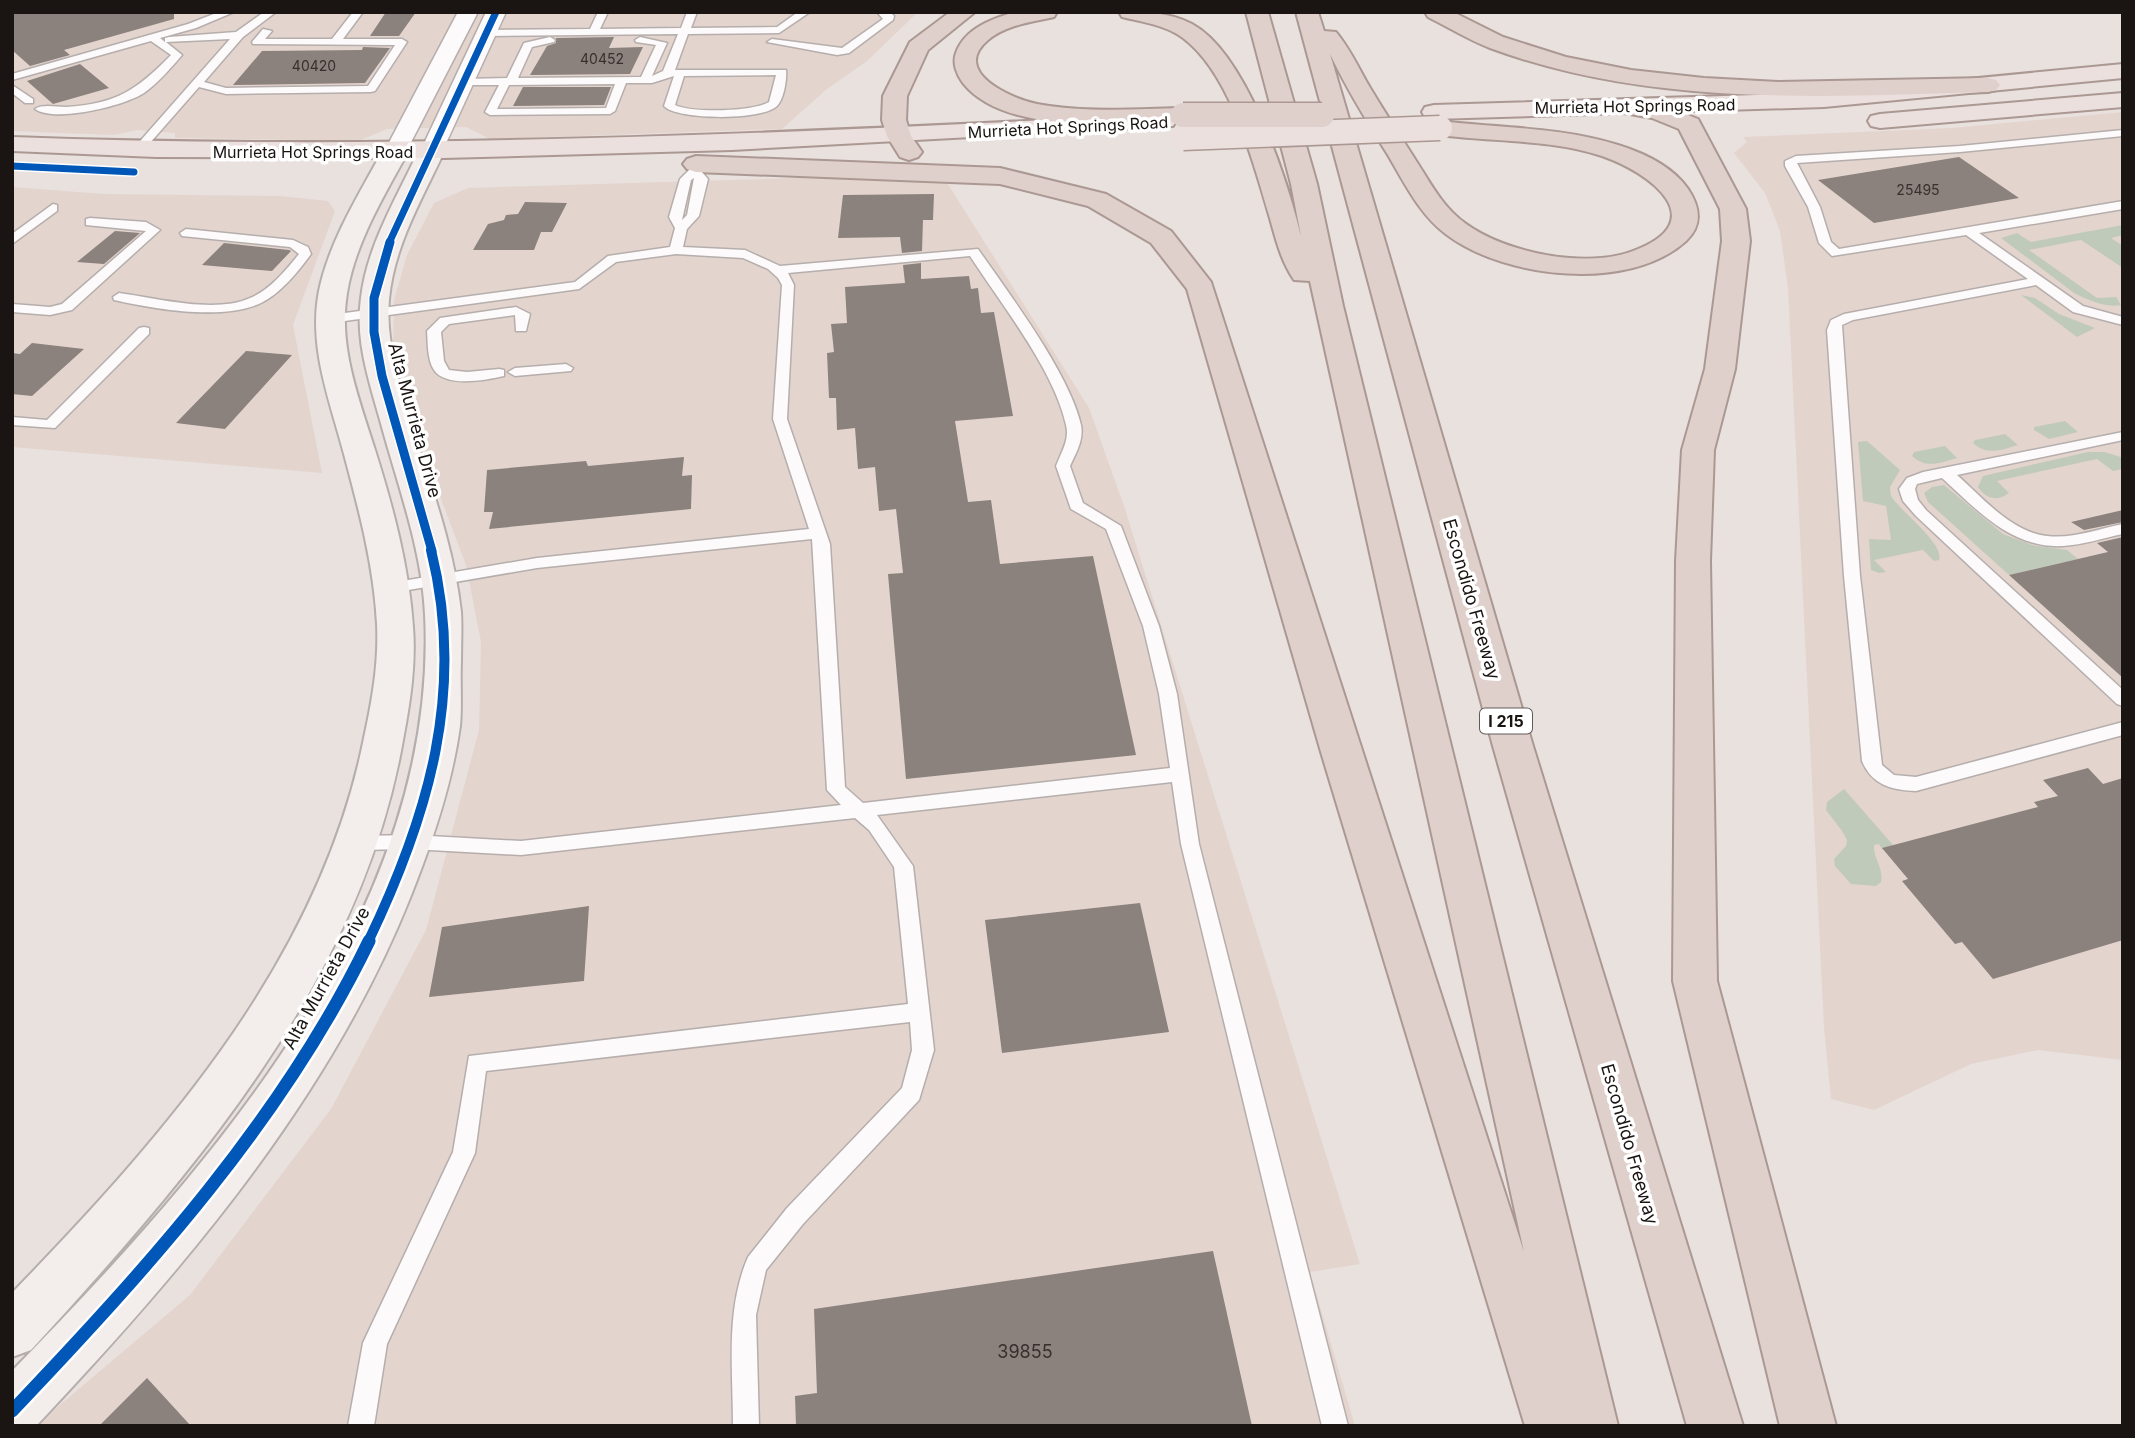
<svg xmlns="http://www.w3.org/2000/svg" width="2135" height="1438" font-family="Inter,sans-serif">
<rect width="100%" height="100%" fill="#e9e1de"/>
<!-- built -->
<path fill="#e4d4ce" d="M 12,12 L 918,12 L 867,61 L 827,89 L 782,129 L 490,139 L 466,127 L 387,129 L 358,141 L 175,138 L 175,133 L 138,130 L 113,135 L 12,131 Z
M 2123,112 L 2123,1060 L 2038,1050 L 1971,1064 L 1874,1110 L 1831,1099 L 1824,1028 L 1788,288 L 1780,231 L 1765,193 L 1734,153 L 1747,142 L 1743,137 L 1952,128 Z
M 863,176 L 946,181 L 1089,408 L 1124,506 L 1360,1264 L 1310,1272 L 1355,1426 L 35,1426 L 190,1295 L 331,1109 L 426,930 L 479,730 L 481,642 L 466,565 L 412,422 L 393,349 L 394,300 L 407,255 L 434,203 L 468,188 Z
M 12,187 L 104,194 L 280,196 L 328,201 L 335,211 L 293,325 L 322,473 L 12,447 Z"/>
<!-- green -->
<path fill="#c0cabb" d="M 2123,225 L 2123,235 L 2111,238 L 2123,246 L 2123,268 L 2081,240 L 2029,250 L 2097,298 L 2116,297 L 2121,305 C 2105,308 2088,300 2074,293 L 2001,238 L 2017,233 L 2031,242 Z
M 2021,295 L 2035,298 L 2059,314 L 2095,328 L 2077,337 Z
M 2065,421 L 2078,432 L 2049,439 L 2034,430 L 2034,427 Z
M 2005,434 L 2018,445 C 2002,450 1987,456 1973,443 L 1975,440 Z
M 1867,441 L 1900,470 L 1890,487 L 1891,496 C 1901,512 1945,544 1939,560 L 1934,561 L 1923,550 L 1874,560 L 1886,572 L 1879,573 L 1871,570 L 1869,539 L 1891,540 L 1886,506 L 1863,501 L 1858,442 Z
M 1945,446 L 1957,458 C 1940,463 1926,469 1912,456 L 1914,452 Z
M 2088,452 L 2104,452 L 2121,457 L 2123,469 L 2113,471 L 2097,459 L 1997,481 L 2009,493 C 1997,502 1986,499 1978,487 L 1983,476 Z
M 1944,485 L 2003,534 L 2032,545 L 2067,550 L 2078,559 L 2009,575 L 1928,502 L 1924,493 L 1932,487 Z
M 1844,789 L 1893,845 L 1882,849 L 1879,844 L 1874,845 C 1873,859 1884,868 1881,882 L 1876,886 L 1851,884 L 1835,866 L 1834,859 L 1846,846 L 1847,840 L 1842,831 L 1826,810 L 1827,802 Z"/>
<!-- building -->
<path fill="#8b817d" d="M 12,12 L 174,12 L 174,19 L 64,50 L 70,55 L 30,66 L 12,50 Z
M 386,12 L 416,12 L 399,36 L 370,36 Z
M 614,37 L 609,48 L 643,47 L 630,74 L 530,75 L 547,46 L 556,43 L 556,38 Z
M 363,47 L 390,48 L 365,83 L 233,85 L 262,51 L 362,50 Z
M 80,64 L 109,88 L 53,104 L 27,81 Z
M 523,87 L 611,87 L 604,105 L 513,106 Z
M 1959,157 L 2019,198 L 1874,223 L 1818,180 Z
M 934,194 L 933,220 L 923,220 L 922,251 L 902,253 L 900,237 L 838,238 L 843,195 Z
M 525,202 L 567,203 L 552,232 L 541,232 L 534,250 L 473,250 L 488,224 L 504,220 L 506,215 L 518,214 Z
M 115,231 L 140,233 L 104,264 L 77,262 Z
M 224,243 L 289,250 L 291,251 L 272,271 L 202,265 Z
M 921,263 L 921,279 L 969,276 L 971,289 L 978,288 L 981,313 L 994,312 L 1013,416 L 955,421 L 968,502 L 991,500 L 1000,564 L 1093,556 L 1136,755 L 906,779 L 888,574 L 903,573 L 896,509 L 879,511 L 875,467 L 858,469 L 855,428 L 837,430 L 836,398 L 829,398 L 827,353 L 834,352 L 831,324 L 847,323 L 845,287 L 905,283 L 903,265 Z
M 32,343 L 84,349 L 32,396 L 12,394 L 12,353 L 20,354 Z
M 246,351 L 292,355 L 225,429 L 176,423 Z
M 684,457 L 682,476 L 692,475 L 691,509 L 489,529 L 493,512 L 484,512 L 487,470 L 586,461 L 588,466 Z
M 2123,510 L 2123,522 L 2084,530 L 2071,522 Z
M 2123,537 L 2123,678 L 2009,575 L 2108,552 L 2097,543 Z
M 2088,768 L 2103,784 L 2123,778 L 2123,940 L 1993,979 L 1962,942 L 1955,944 L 1902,881 L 1908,879 L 1882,848 L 2038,807 L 2034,802 L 2058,796 L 2043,780 Z
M 1140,903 L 1169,1032 L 1002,1053 L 985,920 Z
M 589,906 L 584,981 L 429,997 L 442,927 Z
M 1213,1251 L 1252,1426 L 796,1426 L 795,1396 L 817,1393 L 814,1309 Z
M 147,1378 L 191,1426 L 99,1426 Z"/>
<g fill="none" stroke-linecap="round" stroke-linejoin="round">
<defs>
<path id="lane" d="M 219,12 L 234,12 L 196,28 L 160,38 L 165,42 L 165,38 L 169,37 L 236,32 L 264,12 L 276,12 L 243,37 L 204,82 L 226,88 L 368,86 L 395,45 L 253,44 L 252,42 L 263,29 L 272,31 L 265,39 L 332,39 L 353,12 L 363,12 L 343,39 L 402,39 L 407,42 L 375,91 L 371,92 L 226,94 L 199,87 L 142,152 L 134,152 L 134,148 L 230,39 L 166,42 L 182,55 C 171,68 158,83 144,93 C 124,106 55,123 35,109 C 42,104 56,107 66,107 C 116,104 137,90 171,55 L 151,41 L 12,80 L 12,74 L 188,24 Z
M 598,12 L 608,12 L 600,29 L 681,28 L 687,12 L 697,12 L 691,28 L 777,27 L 798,12 L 810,12 L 779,33 L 688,34 L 675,70 L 786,70 C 787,79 784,99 777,106 C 762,121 676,120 664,106 L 674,76 L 652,83 L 626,83 L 615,111 L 610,114 L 490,115 L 485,112 L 499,85 L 464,85 L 459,82 L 464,79 L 507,78 L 524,43 L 550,37 L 555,40 L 554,42 L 532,47 L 518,78 L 641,77 L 656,45 L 636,42 L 635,40 L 640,37 L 667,43 L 652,76 L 663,71 L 678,34 L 486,36 L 481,33 L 486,30 L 590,29 ZM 684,76 L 776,75 L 769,102 C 753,112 691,113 675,105 ZM 615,84 L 606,108 L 497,109 L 509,85 Z
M 877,12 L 890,12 L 894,16 L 893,20 L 849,53 L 837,55 L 767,42 L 772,39 L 842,48 L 883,19 Z
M 12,85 L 33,99 L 33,103 L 25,103 L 12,93 Z
M 2123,130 L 2123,136 L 1960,152 L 1797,163 L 1820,207 L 1831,242 L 1839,249 L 2123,201 L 2123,209 L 1979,233 L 2083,306 L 2123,317 L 2123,325 L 2073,312 L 2036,285 L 1853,320 L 1842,325 L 1860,576 L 1882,765 L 1894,775 L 1916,777 L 2123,722 L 2123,735 L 1916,791 C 1891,790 1872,785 1862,761 L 1844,576 L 1827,330 L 1831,320 L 1844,314 L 2028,279 L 1966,235 L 1832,256 L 1819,243 L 1808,207 L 1785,166 L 1785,161 L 1796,156 L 1960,146 Z
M 696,161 L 702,164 L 701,171 L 708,179 L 699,216 L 687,229 L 683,247 L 745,250 L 780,266 L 978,249 C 1010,295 1069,373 1081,425 C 1084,440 1076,453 1070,466 L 1083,503 L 1121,526 L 1159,626 L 1177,694 L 1199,844 L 1348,1426 L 1322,1426 L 1181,844 L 1172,782 L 877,815 L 913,866 L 934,1050 L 919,1100 L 803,1224 L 766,1270 L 756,1315 L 759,1426 L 733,1426 C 733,1370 725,1310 748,1257 L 787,1208 L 902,1088 L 912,1050 L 910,1022 L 486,1071 L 475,1153 L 387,1344 L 374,1426 L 348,1426 L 363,1343 L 453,1152 L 469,1056 L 908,1004 L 894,867 L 869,830 L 855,818 L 521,855 L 412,849 L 358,850 L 351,848 L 349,843 L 351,838 L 358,836 L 412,835 L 521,841 L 841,805 L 827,790 L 812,539 L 537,568 L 391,593 L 383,588 L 391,583 L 537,558 L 809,529 L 773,419 L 782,285 L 778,278 L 768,269 L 743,258 L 676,254 L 616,262 L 579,289 L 330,323 L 323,319 L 330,315 L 575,282 L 608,256 L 670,247 L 675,228 L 669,217 L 680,179 L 689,170 L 692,162 ZM 694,178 L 687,215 L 682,220 L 691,180 ZM 970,256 C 1001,304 1054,370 1066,425 C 1070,439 1061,453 1056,466 L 1071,509 L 1106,529 L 1143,626 L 1159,694 L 1170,768 L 863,803 L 845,787 L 830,544 L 787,419 L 794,285 L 788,273 Z
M 53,204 L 57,205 L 57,211 L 12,244 L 12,234 Z
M 90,218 L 146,222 L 160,230 L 72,310 L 50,315 L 12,312 L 12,304 L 50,307 L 62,304 L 146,231 L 86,225 L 86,219 Z
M 186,229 L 293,240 L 308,247 L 311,254 C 298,272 281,293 261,303 C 223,321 154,309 114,300 L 113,297 L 119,293 C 156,298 215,314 250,298 C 270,290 286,270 299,254 L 290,247 L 182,236 L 180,233 Z
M 516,307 L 530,314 L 526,331 L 516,331 L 515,315 L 449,324 L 441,332 L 444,361 L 449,370 L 467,372 L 499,369 L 504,370 L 504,376 C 486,380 446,388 434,370 C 427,359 428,343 427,331 L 440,318 Z
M 144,327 L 149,328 L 149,334 L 55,428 L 12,425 L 12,417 L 47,420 L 139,328 Z
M 566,364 L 573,368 L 571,371 L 515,376 L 508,372 L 515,368 Z
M 2123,432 L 2123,440 L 1957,475 C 1982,497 2011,532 2047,536 C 2072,539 2098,529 2123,524 L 2123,534 C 2103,538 2083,545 2063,546 C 2012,549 1977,510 1942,478 L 1917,484 L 1915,489 L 1918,500 L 1926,510 L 2123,690 L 2123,706 L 2117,704 L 1916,516 L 1903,501 L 1899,489 L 1907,478 L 1923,472 Z"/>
<path id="street" d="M 458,12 L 478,12 L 406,152 L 403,157 L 387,157 L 384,152 Z
M 486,12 L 506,12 L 442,152 L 439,157 L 423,157 L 420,152 Z"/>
<path id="secondary" d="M 395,144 L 404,147 L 408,152 C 384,196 355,243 347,293 C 338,347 359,399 375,450 C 393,507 409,567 413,627 C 416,665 410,703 403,740 C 361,981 191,1176 31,1350 L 12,1357 L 12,1293 C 165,1135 320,960 364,738 C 372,701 379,663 377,624 C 374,566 359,510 344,454 C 330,401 308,347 319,291 C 329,242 358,196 382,152 L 386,147 Z
M 431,144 L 440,147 L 444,152 C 422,199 394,246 389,299 C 385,342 400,384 412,425 C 431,486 454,548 461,612 C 462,628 461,645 461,662 C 460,683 462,705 460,726 C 452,785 432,843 410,898 C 329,1100 184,1269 36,1426 L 12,1426 L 12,1371 C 207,1171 440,913 425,614 C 422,549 397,483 380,420 C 369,381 355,340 361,298 C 367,246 396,199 418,152 L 422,147 Z"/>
<path id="primary" d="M 2123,64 L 2123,78 L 1824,107 L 1434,119 L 1425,117 L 1422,112 L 1425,107 L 1434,105 L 1824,93 Z
M 2123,93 L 2123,107 L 1880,128 L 1871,126 L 1868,121 L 1871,116 L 1880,114 Z
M 1164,114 L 1173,116 L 1176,121 L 1173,126 L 732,150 L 444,158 L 156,157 L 12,151 L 12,137 C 398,151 779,134 1164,114 Z"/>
<path id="highway" d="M 950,12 L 975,12 L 928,50 L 907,96 L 906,120 L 911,136 L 922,152 L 918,157 L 909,160 L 900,157 L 887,136 L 882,120 L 883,96 L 910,42 Z
M 1015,12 L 1057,12 L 1054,17 C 1031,22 1006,25 988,40 C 950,72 1012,99 1037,104 C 1084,113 1135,109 1183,108 L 1192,110 L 1195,115 L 1192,120 L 1183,122 C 1122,123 1005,136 963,83 C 957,75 952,63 956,53 C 965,28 992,19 1015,12 Z
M 1119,12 C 1146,12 1169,12 1192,24 C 1246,53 1287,179 1301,236 L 1291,184 L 1246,12 L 1268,12 L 1317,184 L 1343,306 L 1618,1426 L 1525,1426 L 1321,752 L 1187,289 L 1151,243 L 1088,206 L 1000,184 L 696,172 L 687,169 L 683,164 L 687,159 L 696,156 L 1000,168 L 1106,194 L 1171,231 L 1211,282 L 1524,1252 L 1310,281 L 1294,280 C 1280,259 1276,239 1269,215 C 1253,161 1230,73 1183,38 C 1166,25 1142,22 1122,17 Z
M 1296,12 L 1318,12 L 1324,31 L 1336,32 C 1350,49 1358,67 1369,86 C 1385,113 1403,140 1420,167 C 1433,188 1445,209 1466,224 C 1506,253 1586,269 1633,251 C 1714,221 1651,173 1602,156 C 1551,139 1493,142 1440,135 L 1431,133 L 1428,128 L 1431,123 L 1440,121 C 1499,128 1561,127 1618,145 C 1644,153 1673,167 1688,189 C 1700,207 1703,225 1686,241 C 1630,292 1506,279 1447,235 C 1420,215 1405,184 1388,155 C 1367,122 1347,89 1330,54 L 1533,746 L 1743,1426 L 1687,1426 L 1493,746 Z
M 1425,12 L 1453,12 L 1503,37 L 1566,57 L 1631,70 L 1704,78 L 1778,82 L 1988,78 L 1996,80 L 2000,85 L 1996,90 L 1988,92 C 1822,97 1649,107 1490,48 C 1469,40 1448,27 1428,17 Z
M 1627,100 L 1665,106 L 1698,119 L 1746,209 L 1750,241 L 1735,369 L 1714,450 L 1710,561 L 1717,981 L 1836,1426 L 1780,1426 L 1673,981 L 1676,561 L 1682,450 L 1705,369 L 1722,241 L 1720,209 L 1679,129 L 1652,118 L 1619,112 L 1615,107 L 1619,102 Z"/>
</defs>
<!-- lane casing -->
<use href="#lane" stroke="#b5aeac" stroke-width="3"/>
<!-- street casing -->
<use href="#street" stroke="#b5aeac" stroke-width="3"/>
<!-- secondary casing -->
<use href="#secondary" stroke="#b5aeac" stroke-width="4"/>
<!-- primary casing -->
<use href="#primary" stroke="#ab9893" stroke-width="4"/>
<!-- highway casing -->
<use href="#highway" stroke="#ab9893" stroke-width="4"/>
<!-- lane -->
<use href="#lane" fill="#fcfafa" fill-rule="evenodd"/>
<!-- street -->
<use href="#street" fill="#fcfafa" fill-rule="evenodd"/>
<!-- secondary -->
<use href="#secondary" fill="#f3eeec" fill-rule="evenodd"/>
<!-- primary -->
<use href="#primary" fill="#ebe0de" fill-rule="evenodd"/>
<!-- highway -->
<use href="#highway" fill="#e0d0cb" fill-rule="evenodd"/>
<defs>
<path id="primary-bridge" d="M 1183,138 L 1440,128"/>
<path id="highway-bridge" d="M 1183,115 L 1322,115"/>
</defs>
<!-- primary-bridge casing -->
<use href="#primary-bridge" stroke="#ab9893" stroke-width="27" stroke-linecap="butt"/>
<!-- highway-bridge casing -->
<use href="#highway-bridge" stroke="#ab9893" stroke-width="27" stroke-linecap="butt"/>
<!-- primary-bridge -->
<use href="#primary-bridge" stroke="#ebe0de" stroke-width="24"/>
<!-- highway-bridge -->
<use href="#highway-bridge" stroke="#e0d0cb" stroke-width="24"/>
<defs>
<path id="cycleway-far3" d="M 12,166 L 134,172
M 389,243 L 496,12"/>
<path id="cycleway-far2" d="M 390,242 L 374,298 L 374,332 L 382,376 L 432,551"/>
<path id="cycleway-far1" d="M 368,942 C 429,815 466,690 431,550"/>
<path id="cycleway" d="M 12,1411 C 147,1269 283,1119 369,941"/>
</defs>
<!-- cycleway-far3 casing -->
<use href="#cycleway-far3" stroke="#fff" stroke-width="10"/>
<!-- cycleway-far2 casing -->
<use href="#cycleway-far2" stroke="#fff" stroke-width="12"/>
<!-- cycleway-far1 casing -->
<use href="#cycleway-far1" stroke="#fff" stroke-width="15"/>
<!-- cycleway casing -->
<use href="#cycleway" stroke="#fff" stroke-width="18"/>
<!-- cycleway-far3 -->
<use href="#cycleway-far3" stroke="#0057b8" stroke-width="7"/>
<!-- cycleway-far2 -->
<use href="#cycleway-far2" stroke="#0057b8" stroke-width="9"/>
<!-- cycleway-far1 -->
<use href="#cycleway-far1" stroke="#0057b8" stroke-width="10"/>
<!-- cycleway -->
<use href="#cycleway" stroke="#0057b8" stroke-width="13"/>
</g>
<g text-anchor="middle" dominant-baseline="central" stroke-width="7" stroke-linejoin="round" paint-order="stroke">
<!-- number labels -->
<g font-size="14" fill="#36302e">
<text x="602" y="58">40452</text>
<text x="314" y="65">40420</text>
<text x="1918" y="189">25495</text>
</g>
<!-- far-street labels -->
<g font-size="16" fill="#1a1513" stroke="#fff">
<text transform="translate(1635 106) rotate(-1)">Murrieta Hot Springs Road</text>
<text transform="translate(1068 127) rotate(-3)">Murrieta Hot Springs Road</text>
<text x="313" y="152">Murrieta Hot Springs Road</text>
</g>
<!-- shield labels -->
<rect fill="#fff" stroke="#5f5b5a" stroke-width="2" x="1480" y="708.5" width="52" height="25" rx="5"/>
<g font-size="16" font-weight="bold" fill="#1a1513">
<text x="1506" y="721">I 215</text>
</g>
<!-- street labels -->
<g font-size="18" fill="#1a1513" stroke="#fff">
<text transform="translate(415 420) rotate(75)">Alta Murrieta Drive</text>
<text transform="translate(1472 599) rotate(74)">Escondido Freeway</text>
<text transform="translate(326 978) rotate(-61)">Alta Murrieta Drive</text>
<text transform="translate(1630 1144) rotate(74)">Escondido Freeway</text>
</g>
<!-- near-number labels -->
<g font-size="18" fill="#36302e">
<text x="1025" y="1351">39855</text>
</g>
</g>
<!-- border -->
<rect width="2135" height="1438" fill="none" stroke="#1a1513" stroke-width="28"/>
</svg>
